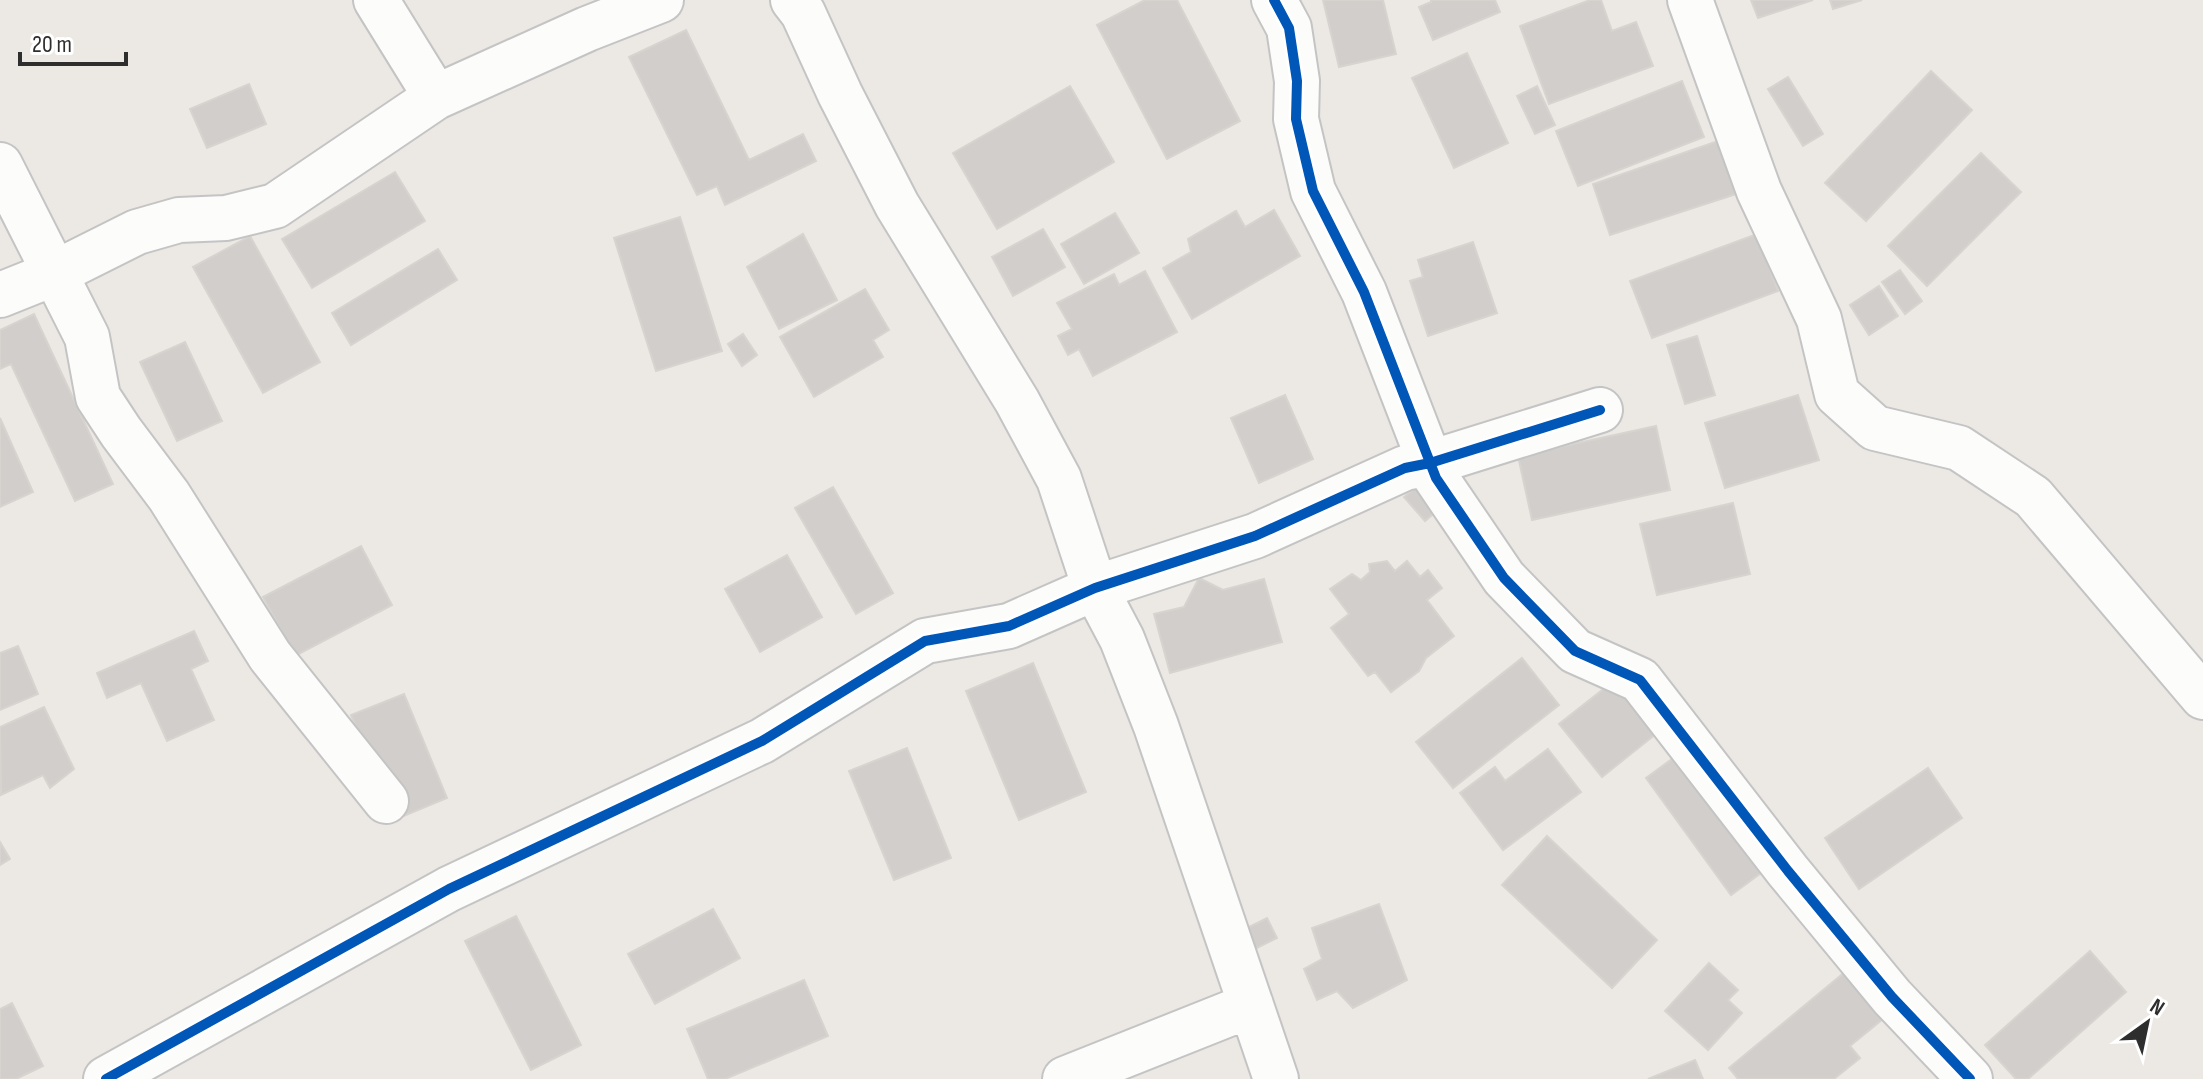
<svg xmlns="http://www.w3.org/2000/svg" width="2203" height="1079" font-family="'Sofia Sans Condensed',sans-serif">
<rect width="100%" height="100%" fill="#ece8e4"/>
<!-- building -->
<path fill="#d1cecb" stroke="#d7d4d0" stroke-width="2" d="M 1145,0 L 1177,0 L 1240,121 L 1167,159 L 1097,25 Z
M 1323,0 L 1383,0 L 1396,54 L 1339,67 Z
M 1431,0 L 1495,0 L 1500,12 L 1433,40 L 1419,7 L 1431,2 Z
M 1590,0 L 1601,0 L 1612,31 L 1636,22 L 1653,66 L 1549,104 L 1520,26 Z
M 1751,0 L 1813,0 L 1758,18 Z
M 1830,0 L 1862,0 L 1833,9 Z
M 686,30 L 749,160 L 803,134 L 816,161 L 725,205 L 717,186 L 697,195 L 629,57 Z
M 1467,53 L 1508,143 L 1454,168 L 1412,78 Z
M 1931,71 L 1972,110 L 1866,221 L 1825,183 Z
M 1788,77 L 1823,134 L 1803,146 L 1768,89 Z
M 1682,81 L 1704,137 L 1578,186 L 1556,131 Z
M 249,84 L 266,124 L 207,148 L 190,109 Z
M 1070,86 L 1114,162 L 997,229 L 953,153 Z
M 1537,86 L 1555,125 L 1535,134 L 1517,96 Z
M 1718,141 L 1736,194 L 1610,235 L 1593,184 Z
M 1981,153 L 2021,192 L 1927,286 L 1888,246 Z
M 395,172 L 425,221 L 312,288 L 282,239 Z
M 1274,210 L 1300,256 L 1192,319 L 1163,268 L 1191,252 L 1188,239 L 1236,211 L 1245,227 Z
M 1115,213 L 1139,253 L 1084,284 L 1061,244 Z
M 680,217 L 722,351 L 656,371 L 614,238 Z
M 1043,229 L 1065,267 L 1013,296 L 992,257 Z
M 803,234 L 837,300 L 779,329 L 747,267 Z
M 1757,234 L 1778,291 L 1652,338 L 1630,281 Z
M 250,236 L 320,362 L 263,393 L 193,267 Z
M 1473,242 L 1497,313 L 1428,336 L 1410,281 L 1423,277 L 1418,260 Z
M 438,249 L 457,280 L 351,345 L 332,313 Z
M 1900,270 L 1922,301 L 1905,314 L 1882,282 Z
M 1145,271 L 1177,332 L 1093,376 L 1079,349 L 1068,355 L 1058,336 L 1072,329 L 1057,303 L 1114,274 L 1119,285 Z
M 1879,286 L 1898,316 L 1869,335 L 1850,305 Z
M 865,289 L 889,330 L 873,340 L 883,357 L 814,397 L 780,337 Z
M 34,314 L 113,484 L 75,501 L 11,364 L 0,369 L 0,330 Z
M 743,334 L 757,355 L 742,366 L 728,344 Z
M 1697,336 L 1715,395 L 1685,404 L 1667,345 Z
M 185,342 L 222,421 L 177,441 L 140,362 Z
M 1285,395 L 1313,459 L 1259,483 L 1231,418 Z
M 1798,395 L 1819,460 L 1725,488 L 1705,423 Z
M 0,418 L 33,492 L 0,507 Z
M 1656,426 L 1670,490 L 1532,520 L 1518,456 Z
M 1425,480 L 1445,504 L 1425,521 L 1404,497 Z
M 833,487 L 893,593 L 856,614 L 795,508 Z
M 1733,503 L 1750,574 L 1657,595 L 1640,524 Z
M 361,546 L 392,605 L 295,656 L 263,597 Z
M 787,555 L 822,617 L 760,652 L 725,589 Z
M 1387,561 L 1395,571 L 1407,561 L 1420,577 L 1428,570 L 1442,588 L 1427,600 L 1454,636 L 1426,658 L 1419,671 L 1391,692 L 1375,672 L 1368,676 L 1331,628 L 1349,614 L 1330,589 L 1352,574 L 1361,580 L 1370,572 L 1369,564 Z
M 1199,578 L 1223,590 L 1264,579 L 1282,642 L 1170,673 L 1154,614 L 1184,607 Z
M 194,631 L 208,661 L 191,669 L 214,720 L 167,741 L 141,683 L 107,698 L 97,673 Z
M 18,646 L 38,694 L 0,710 L 0,653 Z
M 1522,658 L 1559,705 L 1453,788 L 1416,742 Z
M 1033,663 L 1086,792 L 1019,820 L 966,691 Z
M 1615,680 L 1657,733 L 1602,777 L 1559,724 Z
M 404,694 L 447,798 L 394,820 L 351,715 Z
M 44,707 L 74,769 L 50,788 L 43,775 L 1,795 L 0,727 Z
M 907,748 L 951,858 L 894,880 L 849,771 Z
M 1548,749 L 1581,792 L 1503,850 L 1460,793 L 1495,767 L 1505,781 Z
M 1676,756 L 1761,873 L 1731,895 L 1646,778 Z
M 1928,768 L 1962,818 L 1859,889 L 1825,838 Z
M 1547,836 L 1657,940 L 1612,988 L 1502,885 Z
M 0,842 L 10,859 L 0,865 Z
M 1379,904 L 1407,980 L 1353,1008 L 1337,991 L 1317,1000 L 1304,969 L 1322,959 L 1312,928 Z
M 713,909 L 740,958 L 655,1004 L 628,954 Z
M 516,916 L 581,1045 L 531,1070 L 465,941 Z
M 1267,918 L 1277,938 L 1255,949 L 1245,929 Z
M 2090,951 L 2126,992 L 2028,1079 L 2016,1079 L 1985,1045 Z
M 1709,963 L 1738,990 L 1728,1000 L 1742,1013 L 1708,1050 L 1665,1011 Z
M 1845,972 L 1884,1018 L 1850,1046 L 1860,1058 L 1834,1079 L 1738,1079 L 1729,1068 Z
M 804,980 L 828,1036 L 725,1079 L 708,1079 L 687,1029 Z
M 12,1003 L 43,1066 L 16,1079 L 0,1079 L 0,1009 Z
M 1695,1060 L 1703,1079 L 1648,1079 Z"/>
<g fill="none" stroke-linecap="round" stroke-linejoin="round">
<defs>
<path id="minor" d="M 376,0 L 436,97
M 793,0 L 803,13 L 840,94 L 897,205 L 1017,401 L 1059,479 L 1095,588 L 1122,639 L 1156,726 L 1276,1079
M 1274,0 L 1289,28 L 1297,81 L 1296,119 L 1313,191 L 1364,292 L 1436,478 L 1504,578 L 1575,651 L 1640,680 L 1788,871 L 1892,997 L 1970,1079
M 1690,0 L 1759,191 L 1819,319 L 1837,394 L 1875,428 L 1959,448 L 2033,497 L 2203,697
M 0,165 L 87,337 L 98,397 L 121,432 L 169,496 L 270,656 L 386,801
M 0,295 L 55,273 L 137,232 L 179,220 L 226,218 L 275,206 L 436,97 L 587,29 L 661,0
M 106,1079 L 449,889 L 762,741 L 925,641 L 1009,626 L 1095,588 L 1255,536 L 1405,468 L 1430,463 L 1600,410
M 1065,1079 L 1251,1005"/>
</defs>
<!-- minor casing -->
<use href="#minor" stroke="#c5c4c5" stroke-width="48"/>
<!-- minor -->
<use href="#minor" stroke="#fcfcfb" stroke-width="44"/>
<defs>
<path id="cycleway" d="M 1274,0 L 1289,28 L 1297,81 L 1296,119 L 1313,191 L 1364,292 L 1436,478 L 1504,578 L 1575,651 L 1640,680 L 1788,871 L 1892,997 L 1970,1079
M 106,1079 L 449,889 L 762,741 L 925,641 L 1009,626 L 1095,588 L 1255,536 L 1405,468 L 1430,463 L 1600,410"/>
</defs>
<!-- cycleway casing -->
<use href="#cycleway" stroke="#fff" stroke-width="15"/>
<!-- cycleway -->
<use href="#cycleway" stroke="#0057b8" stroke-width="10"/>
</g>
<!-- north arrow -->
<g transform="translate(2147 1023) rotate(33)" stroke="#ffffff" stroke-width="6" paint-order="stroke">
<path d="M0-6L14 30L0 20L-14 30Z" fill="#2e2e2e"/>
<text y="-12" font-size="22" font-weight="bold" text-anchor="middle" fill="#2e2e2e">N</text>
</g>
<!-- scale -->
<path d="M20 52v12h106v-12" fill="none" stroke="#2e2e2e" stroke-width="4"/>
<text x="32" y="52" font-size="24" fill="#2e2e2e" stroke="#ffffff" stroke-width="6" paint-order="stroke">20 m</text>
</svg>
